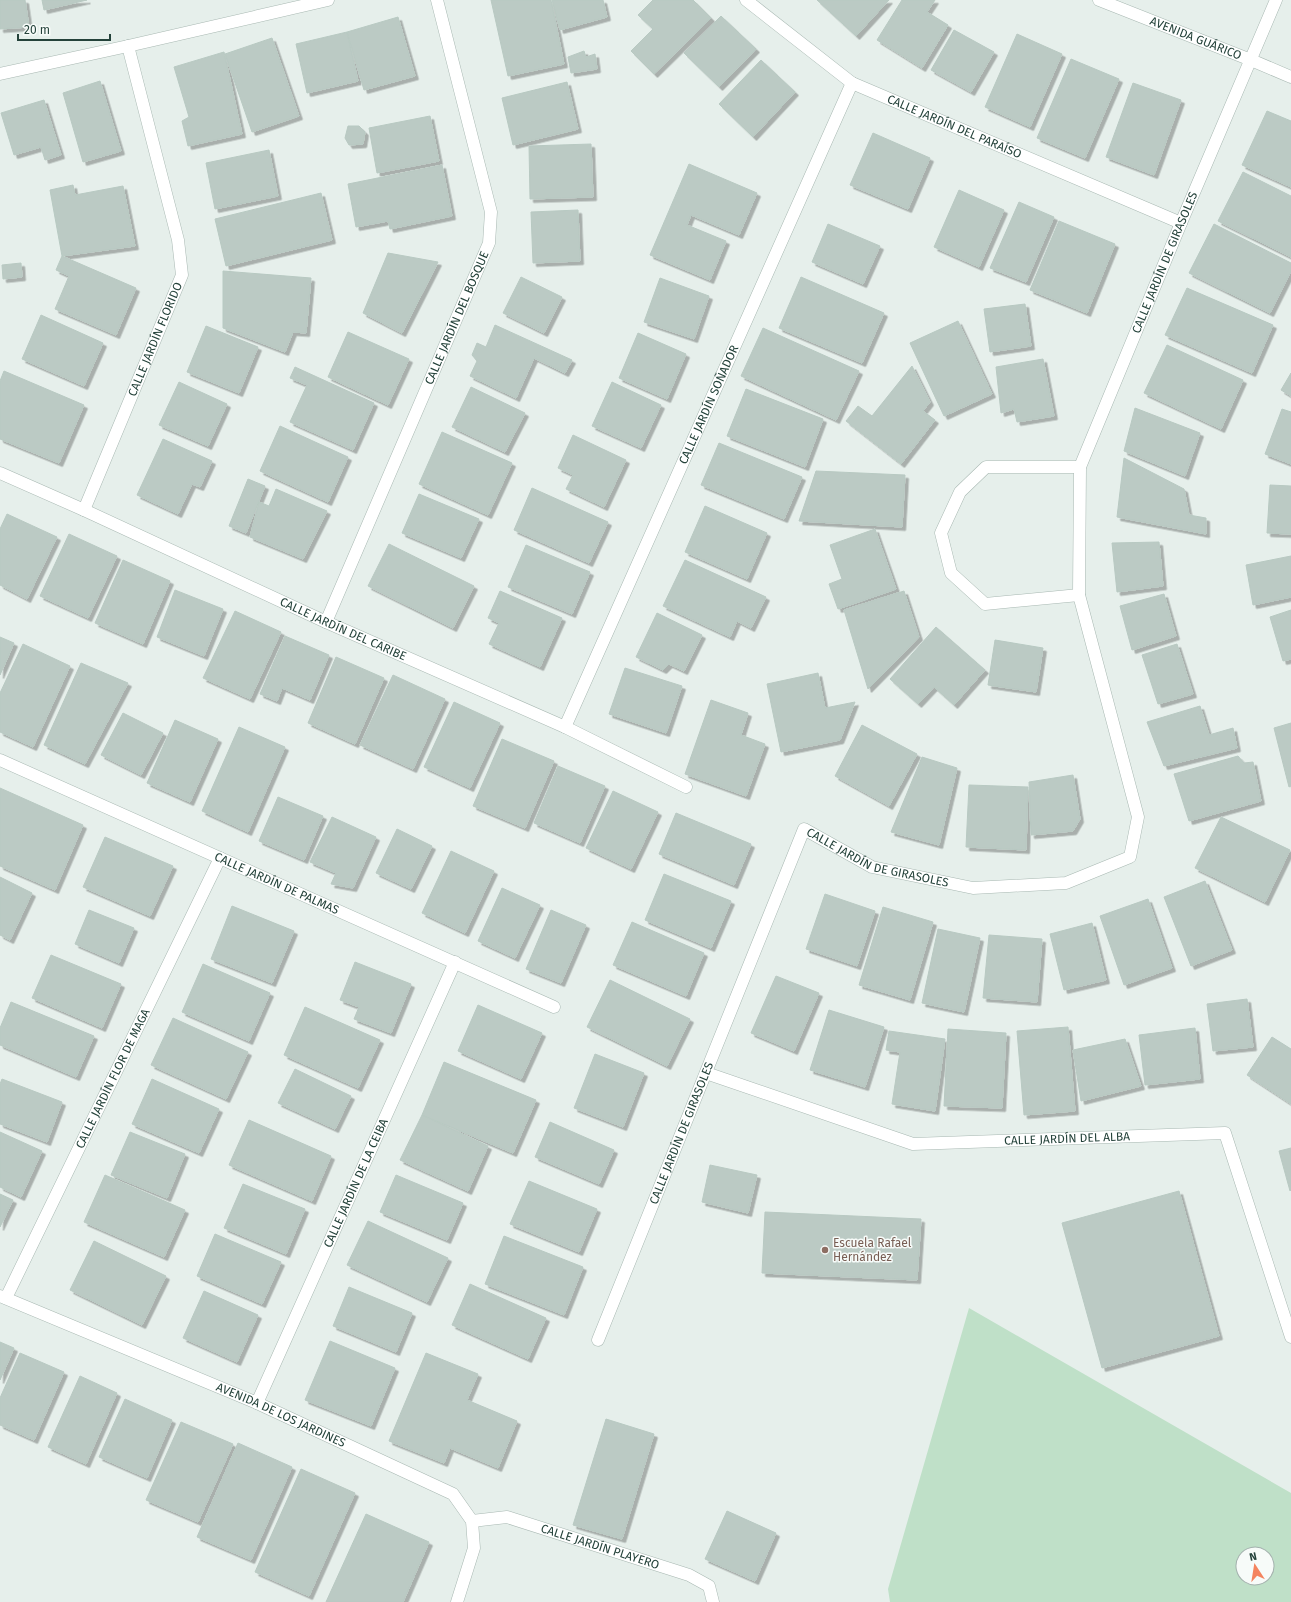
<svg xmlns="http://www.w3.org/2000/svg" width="1291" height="1602" font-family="'Fira Sans',sans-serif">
<defs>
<filter id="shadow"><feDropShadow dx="3.5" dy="3.5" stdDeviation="0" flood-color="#0004"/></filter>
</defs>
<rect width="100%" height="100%" fill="#e6efeb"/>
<!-- green -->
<path fill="#bfe0c8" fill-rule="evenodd" d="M 969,1308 L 1291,1493 L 1291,1602 L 890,1602 L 888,1589 ZM 1243,1554 L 1267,1554 L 1267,1578 L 1243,1578 Z"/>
<!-- building -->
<path fill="#bbcac4" stroke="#b8c9c2" filter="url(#shadow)" d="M 0,0 L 25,0 L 29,27 L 0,29 Z
M 42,0 L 87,0 L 44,10 Z
M 491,0 L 551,0 L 564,64 L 508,76 Z
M 552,0 L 603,0 L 607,17 L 560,30 Z
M 653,0 L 693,0 L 711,18 L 654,74 L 631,51 L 653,29 L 638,15 Z
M 817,0 L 889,0 L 856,36 Z
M 902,0 L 935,0 L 927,12 L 948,25 L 922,68 L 877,40 Z
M 721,16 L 756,49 L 719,87 L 684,53 Z
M 398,17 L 415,76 L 364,90 L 347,32 Z
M 954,30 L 994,52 L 971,92 L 931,70 Z
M 347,32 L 358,81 L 307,93 L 296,44 Z
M 1017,34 L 1062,54 L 1030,127 L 985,107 Z
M 272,38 L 299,116 L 252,132 L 225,54 Z
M 584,51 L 586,57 L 595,54 L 597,69 L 571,73 L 568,57 Z
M 224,52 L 242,134 L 188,146 L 182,121 L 189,117 L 174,67 Z
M 1071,59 L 1119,79 L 1085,158 L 1037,138 Z
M 761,60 L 795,92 L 753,137 L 719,104 Z
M 100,81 L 121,151 L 83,162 L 63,93 Z
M 567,82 L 578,129 L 513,145 L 502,98 Z
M 1133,83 L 1181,100 L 1154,175 L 1106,157 Z
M 44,100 L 61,155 L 45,160 L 41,147 L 14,155 L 1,113 Z
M 1267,111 L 1291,121 L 1291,187 L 1242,165 Z
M 430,116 L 439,161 L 377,173 L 369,128 Z
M 348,126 L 359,126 L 365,132 L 363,144 L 349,145 L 345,138 Z
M 873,133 L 930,158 L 908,209 L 850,185 Z
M 591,144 L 593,197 L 530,199 L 529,146 Z
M 269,150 L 278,196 L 215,209 L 206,163 Z
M 689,164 L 757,193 L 739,235 L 691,215 L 687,225 L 726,241 L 710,280 L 650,255 Z
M 442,165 L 452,216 L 390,229 L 388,221 L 356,227 L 348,184 Z
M 1243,172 L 1291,196 L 1291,257 L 1218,221 Z
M 73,185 L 75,195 L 123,186 L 135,246 L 62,256 L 50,190 Z
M 959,190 L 1004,210 L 979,267 L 934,247 Z
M 321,193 L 332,240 L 226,266 L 215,219 Z
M 1019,202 L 1054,217 L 1026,282 L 990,268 Z
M 578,210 L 580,261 L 533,263 L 531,212 Z
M 1059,221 L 1115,244 L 1087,313 L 1030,290 Z
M 828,224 L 880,246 L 863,284 L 812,262 Z
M 1214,224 L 1291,263 L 1291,271 L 1270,313 L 1189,273 Z
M 388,253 L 438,262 L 402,333 L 363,313 Z
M 62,256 L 136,288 L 116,335 L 55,309 L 69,276 L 56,270 Z
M 21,263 L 22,277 L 3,279 L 2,265 Z
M 223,271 L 311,278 L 306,333 L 293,332 L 285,352 L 223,328 Z
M 521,277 L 562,297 L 544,333 L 503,313 Z
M 801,277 L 884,313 L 862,363 L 779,328 Z
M 660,278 L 709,296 L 694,339 L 644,322 Z
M 1187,288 L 1273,325 L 1252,373 L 1165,335 Z
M 1025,304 L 1031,346 L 990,352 L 984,309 Z
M 41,315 L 103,343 L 84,386 L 22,359 Z
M 958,321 L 992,394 L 944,416 L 910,343 Z
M 495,325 L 572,360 L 565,373 L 534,358 L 516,398 L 470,376 L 477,361 L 472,355 L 477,343 L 486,347 Z
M 206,326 L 258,347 L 239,393 L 187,372 Z
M 763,328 L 859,371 L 836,420 L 741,376 Z
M 348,332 L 409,359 L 388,405 L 328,377 Z
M 638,333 L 686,354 L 667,399 L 619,378 Z
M 1167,345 L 1243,380 L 1221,429 L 1144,393 Z
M 1043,359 L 1054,416 L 1017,422 L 1014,409 L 1001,413 L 996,367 Z
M 912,366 L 930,402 L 923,411 L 935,420 L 901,464 L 846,421 L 858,406 L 872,416 Z
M 295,367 L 374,403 L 353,450 L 290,422 L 307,385 L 290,378 Z
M 4,371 L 84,405 L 59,463 L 0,439 L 0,381 Z
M 1291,373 L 1291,396 L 1281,390 Z
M 179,382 L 227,404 L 208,446 L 159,425 Z
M 612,382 L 661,405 L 641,448 L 592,426 Z
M 471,387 L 525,413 L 505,452 L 452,427 Z
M 746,389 L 823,419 L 805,467 L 727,436 Z
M 1135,408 L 1200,433 L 1185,476 L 1124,451 Z
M 1282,409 L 1291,412 L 1291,464 L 1265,454 Z
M 280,426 L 348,457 L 328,502 L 260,471 Z
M 442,432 L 512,463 L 488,515 L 419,484 Z
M 573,435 L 626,460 L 604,507 L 566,489 L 573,475 L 558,468 Z
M 163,439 L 212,461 L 200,487 L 192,484 L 178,514 L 137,495 Z
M 719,443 L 802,477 L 784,519 L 701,485 Z
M 1124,458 L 1184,489 L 1189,515 L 1206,518 L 1206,534 L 1117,517 Z
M 816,471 L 905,475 L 902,527 L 799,521 Z
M 248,479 L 265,486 L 246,533 L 229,526 Z
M 1270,485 L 1291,486 L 1291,534 L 1267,533 Z
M 532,488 L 608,522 L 589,563 L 514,530 Z
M 276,489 L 327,511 L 303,559 L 250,537 L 259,502 L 269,506 Z
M 419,494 L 479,519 L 461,558 L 402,533 Z
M 705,506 L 767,533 L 747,579 L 685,552 Z
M 7,514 L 57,537 L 27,599 L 0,585 L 0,529 Z
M 875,529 L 896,589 L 838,609 L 829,584 L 842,579 L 830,545 Z
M 69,534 L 117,556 L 88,618 L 40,596 Z
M 1159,542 L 1163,586 L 1117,592 L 1112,543 Z
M 389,544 L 474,586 L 453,628 L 368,586 Z
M 526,545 L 590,572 L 572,614 L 508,587 Z
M 1291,556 L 1291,597 L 1253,605 L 1246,565 Z
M 123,560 L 170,581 L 143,644 L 95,623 Z
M 685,560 L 766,597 L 751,628 L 737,621 L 730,637 L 663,606 Z
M 175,590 L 223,609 L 204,656 L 157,637 Z
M 500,591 L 562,618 L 540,667 L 489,644 L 499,623 L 488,618 Z
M 904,591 L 919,637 L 868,689 L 844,610 Z
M 1164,594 L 1176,636 L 1132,650 L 1120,606 Z
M 1291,610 L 1291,659 L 1283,661 L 1270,617 Z
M 235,611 L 281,632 L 250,699 L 203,678 Z
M 657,613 L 702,635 L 684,671 L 669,664 L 663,670 L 636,657 Z
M 936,627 L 985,670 L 954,705 L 934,687 L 918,704 L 890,679 Z
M 285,636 L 329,655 L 310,700 L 282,688 L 277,701 L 260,694 Z
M 0,637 L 14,643 L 0,675 Z
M 995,640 L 1043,648 L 1036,692 L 988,685 Z
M 23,644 L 70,666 L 33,747 L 0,732 L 0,693 Z
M 1177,644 L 1193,694 L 1158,704 L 1142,655 Z
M 336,657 L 384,678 L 355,744 L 308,723 Z
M 81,663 L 128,683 L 85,764 L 44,745 Z
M 625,668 L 682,686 L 666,733 L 609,714 Z
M 818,673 L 825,708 L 855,702 L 840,740 L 781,752 L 767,684 Z
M 393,675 L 445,699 L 413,769 L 360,745 Z
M 711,700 L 748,713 L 741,735 L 765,744 L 746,796 L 685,774 Z
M 454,702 L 500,723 L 470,788 L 424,767 Z
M 1200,706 L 1209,735 L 1233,728 L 1237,748 L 1164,766 L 1147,722 Z
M 123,713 L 163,733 L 141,775 L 101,755 Z
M 175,720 L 218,739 L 190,802 L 147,783 Z
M 1291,723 L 1291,786 L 1289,787 L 1274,728 Z
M 862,725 L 917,754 L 889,806 L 835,776 Z
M 239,727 L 285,747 L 248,832 L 202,811 Z
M 502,739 L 554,761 L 525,828 L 473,806 Z
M 1238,756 L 1244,763 L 1253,762 L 1261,801 L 1189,821 L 1174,774 Z
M 922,757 L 957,768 L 939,845 L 891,832 Z
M 558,766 L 605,786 L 580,843 L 534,823 Z
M 1073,775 L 1080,819 L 1073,831 L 1031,835 L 1029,782 Z
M 969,785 L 1028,787 L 1026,850 L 966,847 Z
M 0,788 L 83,825 L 55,890 L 0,866 Z
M 613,791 L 658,812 L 631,869 L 586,848 Z
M 278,797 L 323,816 L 304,860 L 259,841 Z
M 676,813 L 751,844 L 734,885 L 659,854 Z
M 332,817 L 376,837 L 353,888 L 331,884 L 336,873 L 310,862 Z
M 1221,817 L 1290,850 L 1265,902 L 1195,868 Z
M 397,829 L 432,846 L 411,889 L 376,873 Z
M 105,837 L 173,866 L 150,916 L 83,887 Z
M 451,851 L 494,871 L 465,933 L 422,913 Z
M 664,874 L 731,901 L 711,948 L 645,920 Z
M 0,877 L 32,893 L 10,940 L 0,935 Z
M 1205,881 L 1232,950 L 1191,966 L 1164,897 Z
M 502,888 L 540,905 L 515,958 L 478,941 Z
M 825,894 L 875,911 L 857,966 L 806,949 Z
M 1148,899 L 1172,968 L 1124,985 L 1100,916 Z
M 232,906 L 294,931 L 272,983 L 211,959 Z
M 883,907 L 933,922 L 910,1000 L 859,985 Z
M 89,910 L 134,928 L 119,963 L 75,944 Z
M 551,910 L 586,925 L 561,983 L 526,969 Z
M 632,922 L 704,953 L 686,996 L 613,965 Z
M 1092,923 L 1106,980 L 1064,990 L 1050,934 Z
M 938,929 L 980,938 L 964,1012 L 922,1003 Z
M 989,935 L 1042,939 L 1037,1002 L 983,998 Z
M 51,955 L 121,984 L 102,1028 L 32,998 Z
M 355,962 L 411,984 L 391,1033 L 354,1019 L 359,1007 L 340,1000 Z
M 203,964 L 270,993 L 249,1041 L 182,1012 Z
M 776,976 L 819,993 L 794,1051 L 751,1033 Z
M 610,980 L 690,1019 L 667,1066 L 587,1027 Z
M 1247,999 L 1253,1047 L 1213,1051 L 1207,1004 Z
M 11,1002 L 94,1036 L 76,1077 L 0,1045 L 0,1028 Z
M 478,1005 L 542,1033 L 521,1079 L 458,1051 Z
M 305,1007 L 380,1040 L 358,1088 L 284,1055 Z
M 829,1010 L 884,1027 L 865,1087 L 810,1070 Z
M 173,1018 L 248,1052 L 226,1099 L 151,1065 Z
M 1068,1027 L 1075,1111 L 1024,1115 L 1017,1031 Z
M 1195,1028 L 1200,1079 L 1145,1085 L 1139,1035 Z
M 948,1029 L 1006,1033 L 1002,1108 L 944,1106 Z
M 889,1031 L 945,1039 L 935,1111 L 892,1104 L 900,1052 L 886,1050 Z
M 1272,1037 L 1291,1049 L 1291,1104 L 1247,1075 Z
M 1125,1039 L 1141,1086 L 1081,1101 L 1073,1050 Z
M 595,1054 L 644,1073 L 623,1127 L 574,1108 Z
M 444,1062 L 536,1100 L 513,1153 L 422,1115 Z
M 295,1069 L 351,1096 L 335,1129 L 278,1103 Z
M 2,1079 L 62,1102 L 47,1142 L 0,1124 L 0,1084 Z
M 152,1079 L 219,1109 L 199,1153 L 132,1124 Z
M 422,1115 L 488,1146 L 468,1191 L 400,1160 Z
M 249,1120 L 331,1156 L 312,1201 L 229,1165 Z
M 550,1122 L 614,1150 L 599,1184 L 535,1157 Z
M 0,1132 L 42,1151 L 21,1197 L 0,1187 Z
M 130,1132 L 185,1154 L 167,1198 L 111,1175 Z
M 1291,1148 L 1291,1190 L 1290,1191 L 1279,1151 Z
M 710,1165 L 757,1175 L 748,1213 L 702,1202 Z
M 105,1175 L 185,1210 L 164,1257 L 84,1222 Z
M 396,1175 L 463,1203 L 447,1240 L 380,1212 Z
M 529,1181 L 597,1209 L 579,1252 L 510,1224 Z
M 243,1184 L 305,1209 L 286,1254 L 224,1228 Z
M 1179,1191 L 1219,1336 L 1102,1368 L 1062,1223 Z
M 0,1194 L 13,1200 L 0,1227 Z
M 765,1212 L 921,1219 L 917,1280 L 762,1273 Z
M 368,1221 L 448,1258 L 427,1302 L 347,1265 Z
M 215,1234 L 281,1262 L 262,1304 L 197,1276 Z
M 504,1236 L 583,1267 L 564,1315 L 485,1284 Z
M 94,1241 L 166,1276 L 142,1325 L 70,1290 Z
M 470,1284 L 546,1318 L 528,1359 L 452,1325 Z
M 349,1287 L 412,1313 L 396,1352 L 333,1326 Z
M 204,1291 L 258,1315 L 237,1362 L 183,1338 Z
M 330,1341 L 395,1368 L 371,1426 L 305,1400 Z
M 0,1342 L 14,1348 L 0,1380 Z
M 20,1353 L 64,1372 L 34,1440 L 0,1425 L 0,1398 Z
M 426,1353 L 478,1374 L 467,1400 L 517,1421 L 498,1468 L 450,1448 L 444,1463 L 389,1441 Z
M 80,1376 L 117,1393 L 86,1464 L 48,1447 Z
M 125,1399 L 172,1420 L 147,1478 L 99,1457 Z
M 606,1419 L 654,1434 L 622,1539 L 573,1525 Z
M 181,1422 L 233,1444 L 198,1522 L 146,1500 Z
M 238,1443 L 292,1467 L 251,1560 L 197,1537 Z
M 301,1469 L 355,1493 L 309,1596 L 255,1572 Z
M 727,1511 L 776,1533 L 755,1581 L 705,1559 Z
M 366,1514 L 429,1542 L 403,1602 L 326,1602 Z"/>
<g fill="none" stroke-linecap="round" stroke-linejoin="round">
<defs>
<g id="minor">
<path id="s1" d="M 746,0 L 852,83 L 1181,223"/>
<path id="s2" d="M 1099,0 L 1251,60 L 1291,77"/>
<path d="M 0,74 L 128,46 L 328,0"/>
<path id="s3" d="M 0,473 L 84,510 L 326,622 L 565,727 L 686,787"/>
<path id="s4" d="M 84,510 L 182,275 L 178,240 L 128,46"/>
<path d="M 1079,595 L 985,604 L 951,573 L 941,533 L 960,492 L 986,467 L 1080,467"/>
<path id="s5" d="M 326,622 L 489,243 L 491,212 L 437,0"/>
<path id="s6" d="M 565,727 L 852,83"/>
<path id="s7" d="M 0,760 L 554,1007"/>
<path id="s8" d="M 706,1073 L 913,1144 L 1225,1133 L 1291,1337"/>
<path id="s9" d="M 0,1296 L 257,1403 L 453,1494 L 472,1521 L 474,1548 L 457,1602"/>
<path id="s10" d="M 6,1298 L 220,858"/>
<path id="s11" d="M 598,1340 L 804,829 L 872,867 L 973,888 L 1066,883 L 1130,857 L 1138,817 L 1079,595 L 1080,467 L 1181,223 L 1276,0"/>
<path id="s12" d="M 257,1403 L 455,962"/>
<path id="s13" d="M 472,1521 L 507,1517 L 689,1575 L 709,1586 L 713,1602"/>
</g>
</defs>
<!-- minor casing -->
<use href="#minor" stroke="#a8b8b2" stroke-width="13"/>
<!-- minor -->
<use href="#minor" stroke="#fff" stroke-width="12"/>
</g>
<!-- markers -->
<circle fill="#8d6e63" stroke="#f7fbf9" stroke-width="1.5" cx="825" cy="1250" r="4"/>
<g text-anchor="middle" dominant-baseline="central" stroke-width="3" stroke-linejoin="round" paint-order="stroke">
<!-- street labels -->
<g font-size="12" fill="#24423a" stroke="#f7fbf9">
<text stroke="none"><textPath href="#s2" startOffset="104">AVENIDA GUÁRICO</textPath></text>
<text stroke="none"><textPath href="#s1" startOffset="246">CALLE JARDÍN DEL PARAÍSO</textPath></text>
<text stroke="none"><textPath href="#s11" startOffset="1514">CALLE JARDÍN DE GIRASOLES</textPath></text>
<text stroke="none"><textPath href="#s5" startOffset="331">CALLE JARDÍN DEL BOSQUE</textPath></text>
<text stroke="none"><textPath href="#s4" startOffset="185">CALLE JARDÍN FLORIDO</textPath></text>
<text stroke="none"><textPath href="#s6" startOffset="353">CALLE JARDÍN SOÑADOR</textPath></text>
<text stroke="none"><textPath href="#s3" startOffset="377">CALLE JARDÍN DEL CARIBE</textPath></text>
<text stroke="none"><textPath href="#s11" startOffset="631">CALLE JARDÍN DE GIRASOLES</textPath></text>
<text stroke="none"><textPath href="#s7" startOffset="303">CALLE JARDÍN DE PALMAS</textPath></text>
<text stroke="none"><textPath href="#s10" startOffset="244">CALLE JARDÍN FLOR DE MAGA</textPath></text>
<text stroke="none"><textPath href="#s11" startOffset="223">CALLE JARDÍN DE GIRASOLES</textPath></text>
<text stroke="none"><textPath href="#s8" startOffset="373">CALLE JARDÍN DEL ALBA</textPath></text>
<text stroke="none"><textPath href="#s12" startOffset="241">CALLE JARDÍN DE LA CEIBA</textPath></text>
<text stroke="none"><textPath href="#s9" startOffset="305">AVENIDA DE LOS JARDINES</textPath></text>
<text stroke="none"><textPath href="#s13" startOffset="133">CALLE JARDÍN PLAYERO</textPath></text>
</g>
<!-- education labels -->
<g font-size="12" fill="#785e54" stroke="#f7fbf9" text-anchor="start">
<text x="833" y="1243">Escuela Rafael<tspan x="833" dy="14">Hernández</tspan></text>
</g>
</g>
<!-- north arrow -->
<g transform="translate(1255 1566) rotate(348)"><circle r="19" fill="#f7fbf9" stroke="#a3b1ad"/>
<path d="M0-3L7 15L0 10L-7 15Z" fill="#f4845f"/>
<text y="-6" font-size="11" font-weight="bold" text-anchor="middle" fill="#24423a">N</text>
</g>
<!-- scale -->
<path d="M18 34v6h92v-6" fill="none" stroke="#24423a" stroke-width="2"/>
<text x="24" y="34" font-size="12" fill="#24423a" stroke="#f7fbf9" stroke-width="3" paint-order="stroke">20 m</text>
</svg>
